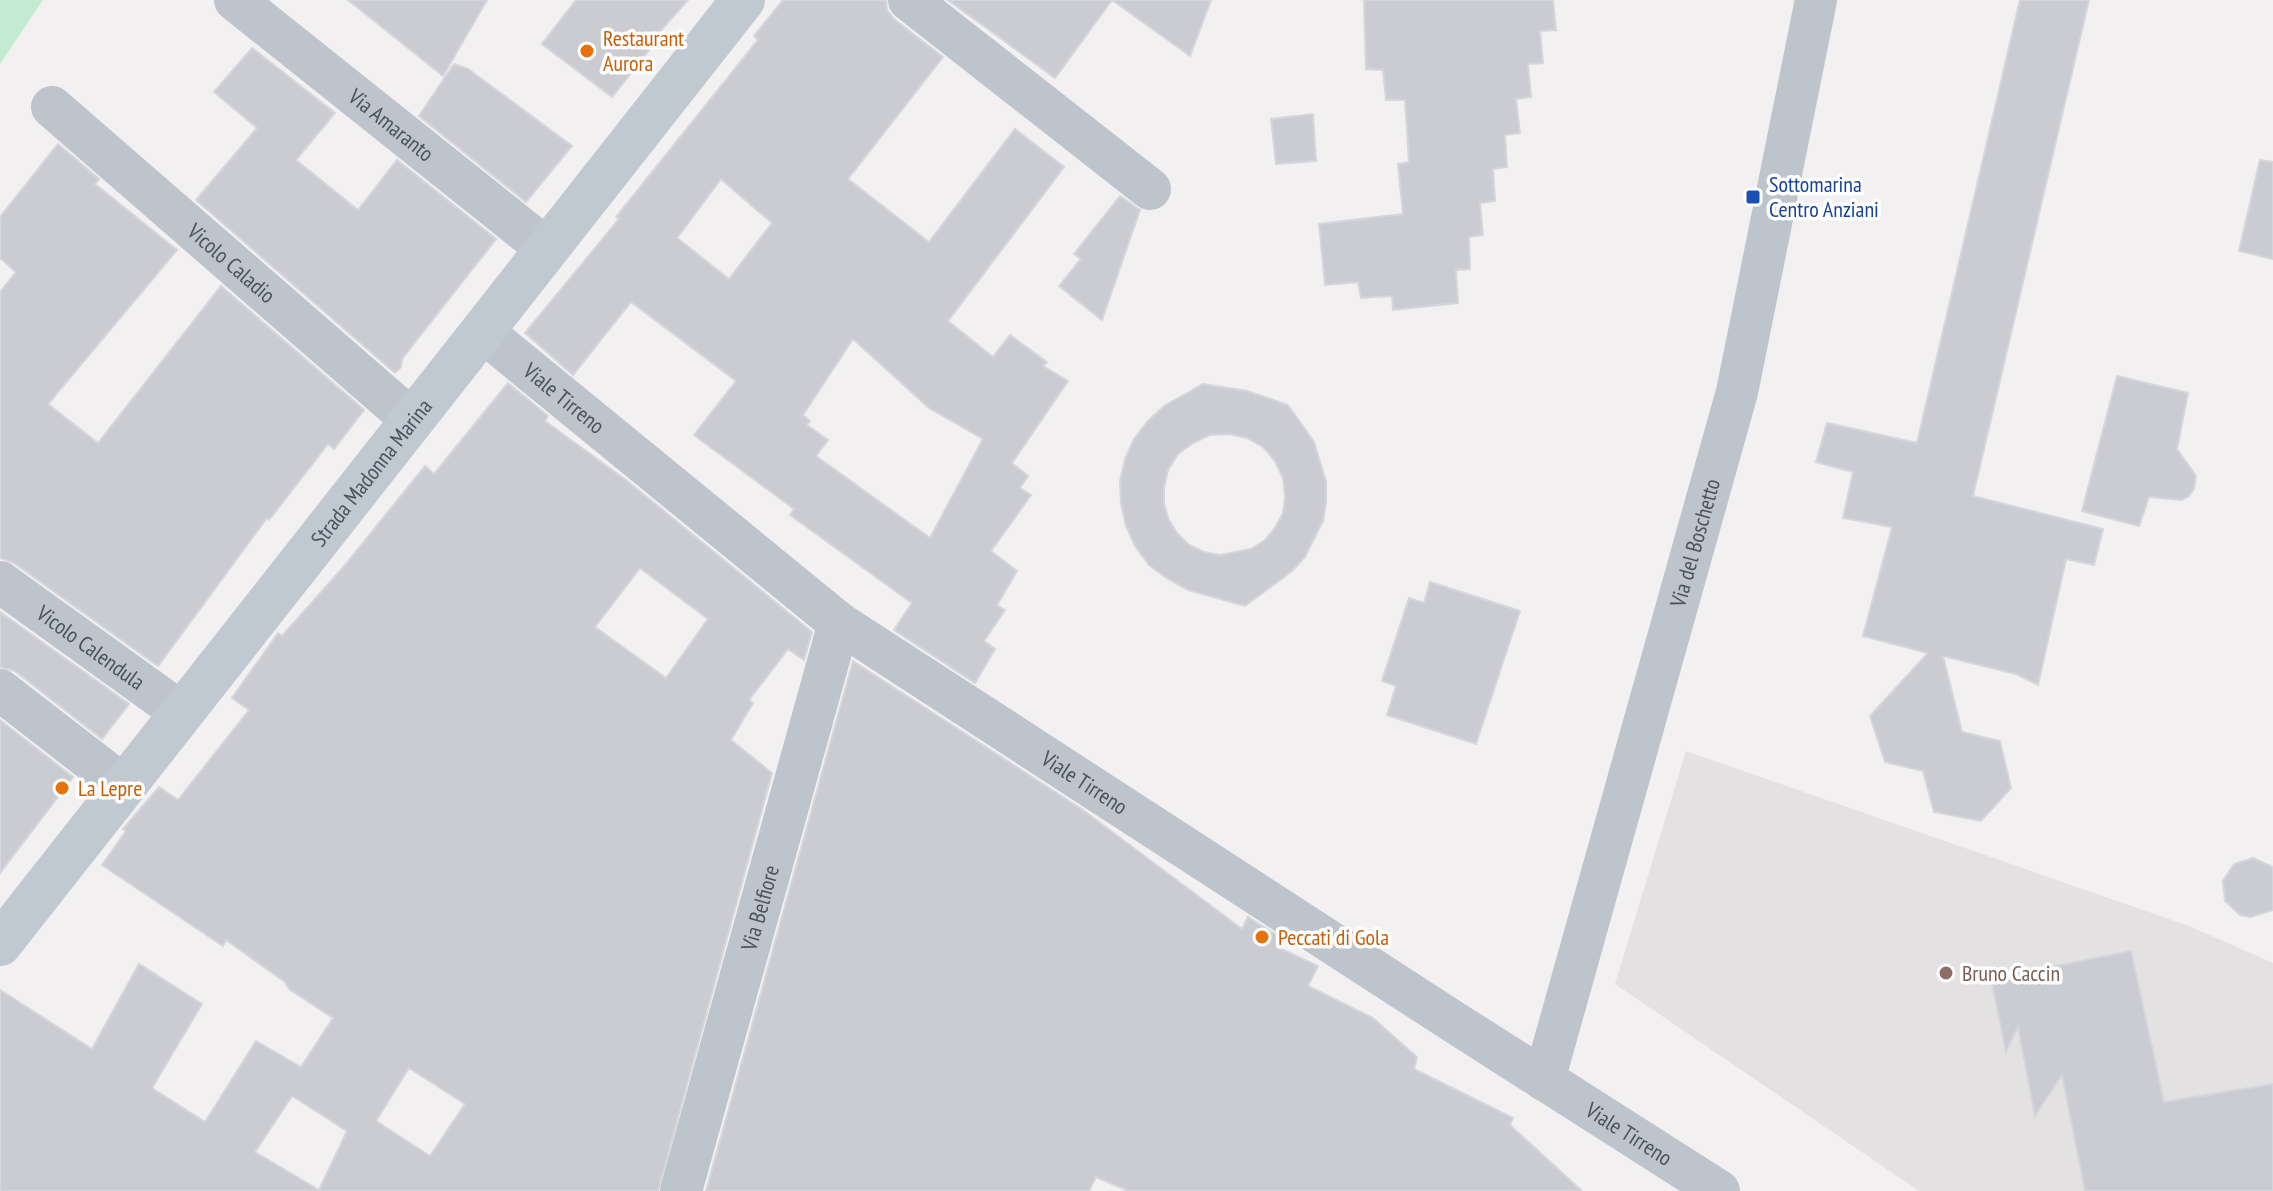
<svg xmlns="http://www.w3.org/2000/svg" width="2273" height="1191" font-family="'PT Sans Narrow',sans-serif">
<rect width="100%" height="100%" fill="#f2f0f0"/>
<!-- education -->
<path fill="#e3e1e1" d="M 1686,751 L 2189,926 L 2273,963 L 2273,1191 L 1919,1191 L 1615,984 Z"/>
<!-- green -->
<path fill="#c3ebd3" d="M 0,0 L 43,0 L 0,64 Z"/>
<!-- building -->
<path fill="#cbccd2" stroke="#d5d6db" stroke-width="2" fill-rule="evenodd" d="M 348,0 L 487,0 L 443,76 Z
M 576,0 L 688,0 L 647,46 L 650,49 L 612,97 L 542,44 Z
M 783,0 L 886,0 L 887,10 L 894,19 L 943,57 L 848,179 L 929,242 L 1015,129 L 1064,167 L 948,321 L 993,357 L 1010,335 L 1047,362 L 1043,366 L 1068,381 L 1012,463 L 1028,476 L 1020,488 L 1031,495 L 991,551 L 1017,571 L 997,605 L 1005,610 L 984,641 L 995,649 L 975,683 L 894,630 L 912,603 L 790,515 L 794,509 L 694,435 L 736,381 L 631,302 L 573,375 L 525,333 L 619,219 L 616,217 L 758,40 L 754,36 ZM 721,179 L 772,223 L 729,279 L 677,238 ZM 853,339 L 929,408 L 983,439 L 930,538 L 816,456 L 828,440 L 807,425 L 810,421 L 803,415 Z
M 948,0 L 1211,0 L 1190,56 L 1112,0 L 1055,78 Z
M 1364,0 L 1553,0 L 1556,30 L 1540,31 L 1543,63 L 1528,64 L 1531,97 L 1516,99 L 1520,133 L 1505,135 L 1507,167 L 1493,169 L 1495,201 L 1480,203 L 1483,235 L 1469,237 L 1470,269 L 1456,270 L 1458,303 L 1393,310 L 1392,296 L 1361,298 L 1358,282 L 1325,285 L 1319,224 L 1403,214 L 1398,164 L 1409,162 L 1405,100 L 1386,100 L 1383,70 L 1366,69 Z
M 2020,0 L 2089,0 L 1973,496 L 2103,529 L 2094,565 L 2066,559 L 2038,685 L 2016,674 L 1943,656 L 1962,732 L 2000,741 L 2011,788 L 1981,821 L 1934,812 L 1923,771 L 1885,762 L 1870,716 L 1928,653 L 1863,636 L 1892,527 L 1843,518 L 1853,472 L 1816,462 L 1827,423 L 1917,443 Z
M 252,48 L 335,113 L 296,160 L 358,210 L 397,160 L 496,239 L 402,359 L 401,367 L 395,373 L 196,200 L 257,128 L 214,92 Z
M 454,64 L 468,69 L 572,146 L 526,202 L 419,116 Z
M 1313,114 L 1316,161 L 1276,164 L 1271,119 Z
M 58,144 L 99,179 L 95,184 L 177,250 L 48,404 L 98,443 L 221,286 L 364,410 L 334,449 L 328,444 L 269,520 L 267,518 L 158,666 L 14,563 L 0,558 L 0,292 L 16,272 L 0,258 L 0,217 Z
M 2260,160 L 2273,162 L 2273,259 L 2239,251 Z
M 1120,196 L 1140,210 L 1102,320 L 1059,286 L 1081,259 L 1074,254 Z
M 2117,376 L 2188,393 L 2177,449 L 2196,476 L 2194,489 L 2189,496 L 2182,500 L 2149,497 L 2139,526 L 2082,511 Z
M 508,383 L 548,416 L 545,421 L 626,480 L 812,632 L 804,660 L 788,649 L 749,700 L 753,703 L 731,740 L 772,773 L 658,1191 L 0,1191 L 0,990 L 92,1049 L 139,964 L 202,1004 L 152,1088 L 205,1122 L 256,1041 L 301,1067 L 333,1018 L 289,989 L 285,982 L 226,940 L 223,946 L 102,865 L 126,831 L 123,829 L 159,787 L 178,800 L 249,710 L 232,698 L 278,633 L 282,636 L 346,564 L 425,466 L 434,474 ZM 640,568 L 708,619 L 666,678 L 595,627 ZM 409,1068 L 465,1104 L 430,1156 L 376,1121 ZM 292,1096 L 347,1131 L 319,1190 L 255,1152 Z
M 1203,384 L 1247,391 L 1288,405 L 1314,442 L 1326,482 L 1326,502 L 1323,521 L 1305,557 L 1292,571 L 1245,606 L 1188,590 L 1168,579 L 1149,565 L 1135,546 L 1126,526 L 1121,503 L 1120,481 L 1125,459 L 1134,439 L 1148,421 L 1164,406 ZM 1229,434 L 1247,438 L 1263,447 L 1275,461 L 1283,478 L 1285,497 L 1283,513 L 1275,528 L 1265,540 L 1251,549 L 1220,555 L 1204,552 L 1189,545 L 1177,533 L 1169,520 L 1164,504 L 1164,488 L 1168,470 L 1178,454 L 1193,443 L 1210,435 Z
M 1430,582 L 1520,611 L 1476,744 L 1387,715 L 1396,686 L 1382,681 L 1409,598 L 1424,603 Z
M 0,612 L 129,704 L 102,739 L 15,671 L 0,667 Z
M 853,661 L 1083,810 L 1242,929 L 1248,917 L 1283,939 L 1279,948 L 1318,966 L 1308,986 L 1373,1018 L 1417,1057 L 1414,1069 L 1513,1118 L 1510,1125 L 1582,1191 L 1128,1191 L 1096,1177 L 1089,1191 L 706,1191 Z
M 0,720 L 73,777 L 0,873 Z
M 2253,858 L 2273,867 L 2273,910 L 2251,917 L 2240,915 L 2225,901 L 2223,881 L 2234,864 Z
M 2131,951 L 2164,1102 L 2273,1084 L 2273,1191 L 2085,1191 L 2062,1075 L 2035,1116 L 2018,1027 L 2006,1052 L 1991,979 Z"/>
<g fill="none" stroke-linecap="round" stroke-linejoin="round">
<!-- street -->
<g stroke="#bdc4cb" stroke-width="42">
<path id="s1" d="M 235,0 L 547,249"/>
<path d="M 909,0 L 1150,189"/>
<path id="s2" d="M 52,107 L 412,420"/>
<path id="s3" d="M 482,331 L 839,623 L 1457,1024 L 1719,1191"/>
<path id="s4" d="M 0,582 L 182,713"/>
<path d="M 0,690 L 124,786"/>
<path id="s5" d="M 1544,1080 L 1737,392 L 1816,0"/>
<path id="s6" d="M 681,1191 L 839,623"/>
</g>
<!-- secondary -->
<path stroke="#c0c8d2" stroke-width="44" id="s7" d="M 0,944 L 743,0"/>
</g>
<!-- markers -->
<g fill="#e8710a" stroke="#fff" stroke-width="3">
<circle cx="587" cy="51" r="8"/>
<circle cx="62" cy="788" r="8"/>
<circle cx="1262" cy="937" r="8"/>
</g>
<rect fill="#1a4fb4" stroke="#fff" stroke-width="3" x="1745" y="189" width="16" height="16" rx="4"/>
<circle fill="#8d6e63" stroke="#fff" stroke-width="3" cx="1946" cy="973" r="8"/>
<g text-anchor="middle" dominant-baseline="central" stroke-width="7" stroke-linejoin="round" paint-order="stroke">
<!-- food labels -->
<g font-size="22" fill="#c56008" stroke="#fff" text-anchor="start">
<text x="603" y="38">Restaurant<tspan x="603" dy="25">Aurora</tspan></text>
<text x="78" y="788">La Lepre</text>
<text x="1278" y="937">Peccati di Gola</text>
</g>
<!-- street labels -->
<g font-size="22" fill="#4a535c" stroke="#fff">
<text stroke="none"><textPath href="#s1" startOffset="200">Via Amaranto</textPath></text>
<text stroke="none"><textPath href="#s2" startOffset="238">Vicolo Caladio</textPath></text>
<text stroke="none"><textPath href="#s3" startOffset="106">Viale Tirreno</textPath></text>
<text stroke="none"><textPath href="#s7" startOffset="600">Strada Madonna Marina</textPath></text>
<text stroke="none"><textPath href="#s5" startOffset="558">Via del Boschetto</textPath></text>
<text stroke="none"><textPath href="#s4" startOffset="112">Vicolo Calendula</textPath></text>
<text stroke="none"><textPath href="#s3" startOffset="754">Viale Tirreno</textPath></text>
<text stroke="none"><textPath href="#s6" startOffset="294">Via Belfiore</textPath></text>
<text stroke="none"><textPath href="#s3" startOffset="1402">Viale Tirreno</textPath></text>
</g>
<!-- transit labels -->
<g font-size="22" fill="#164399" stroke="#fff" text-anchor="start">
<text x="1769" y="184">Sottomarina<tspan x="1769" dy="25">Centro Anziani</tspan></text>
</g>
<!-- education labels -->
<g font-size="22" fill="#785e54" stroke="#fff" text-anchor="start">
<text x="1962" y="973">Bruno Caccin</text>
</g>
</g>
</svg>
